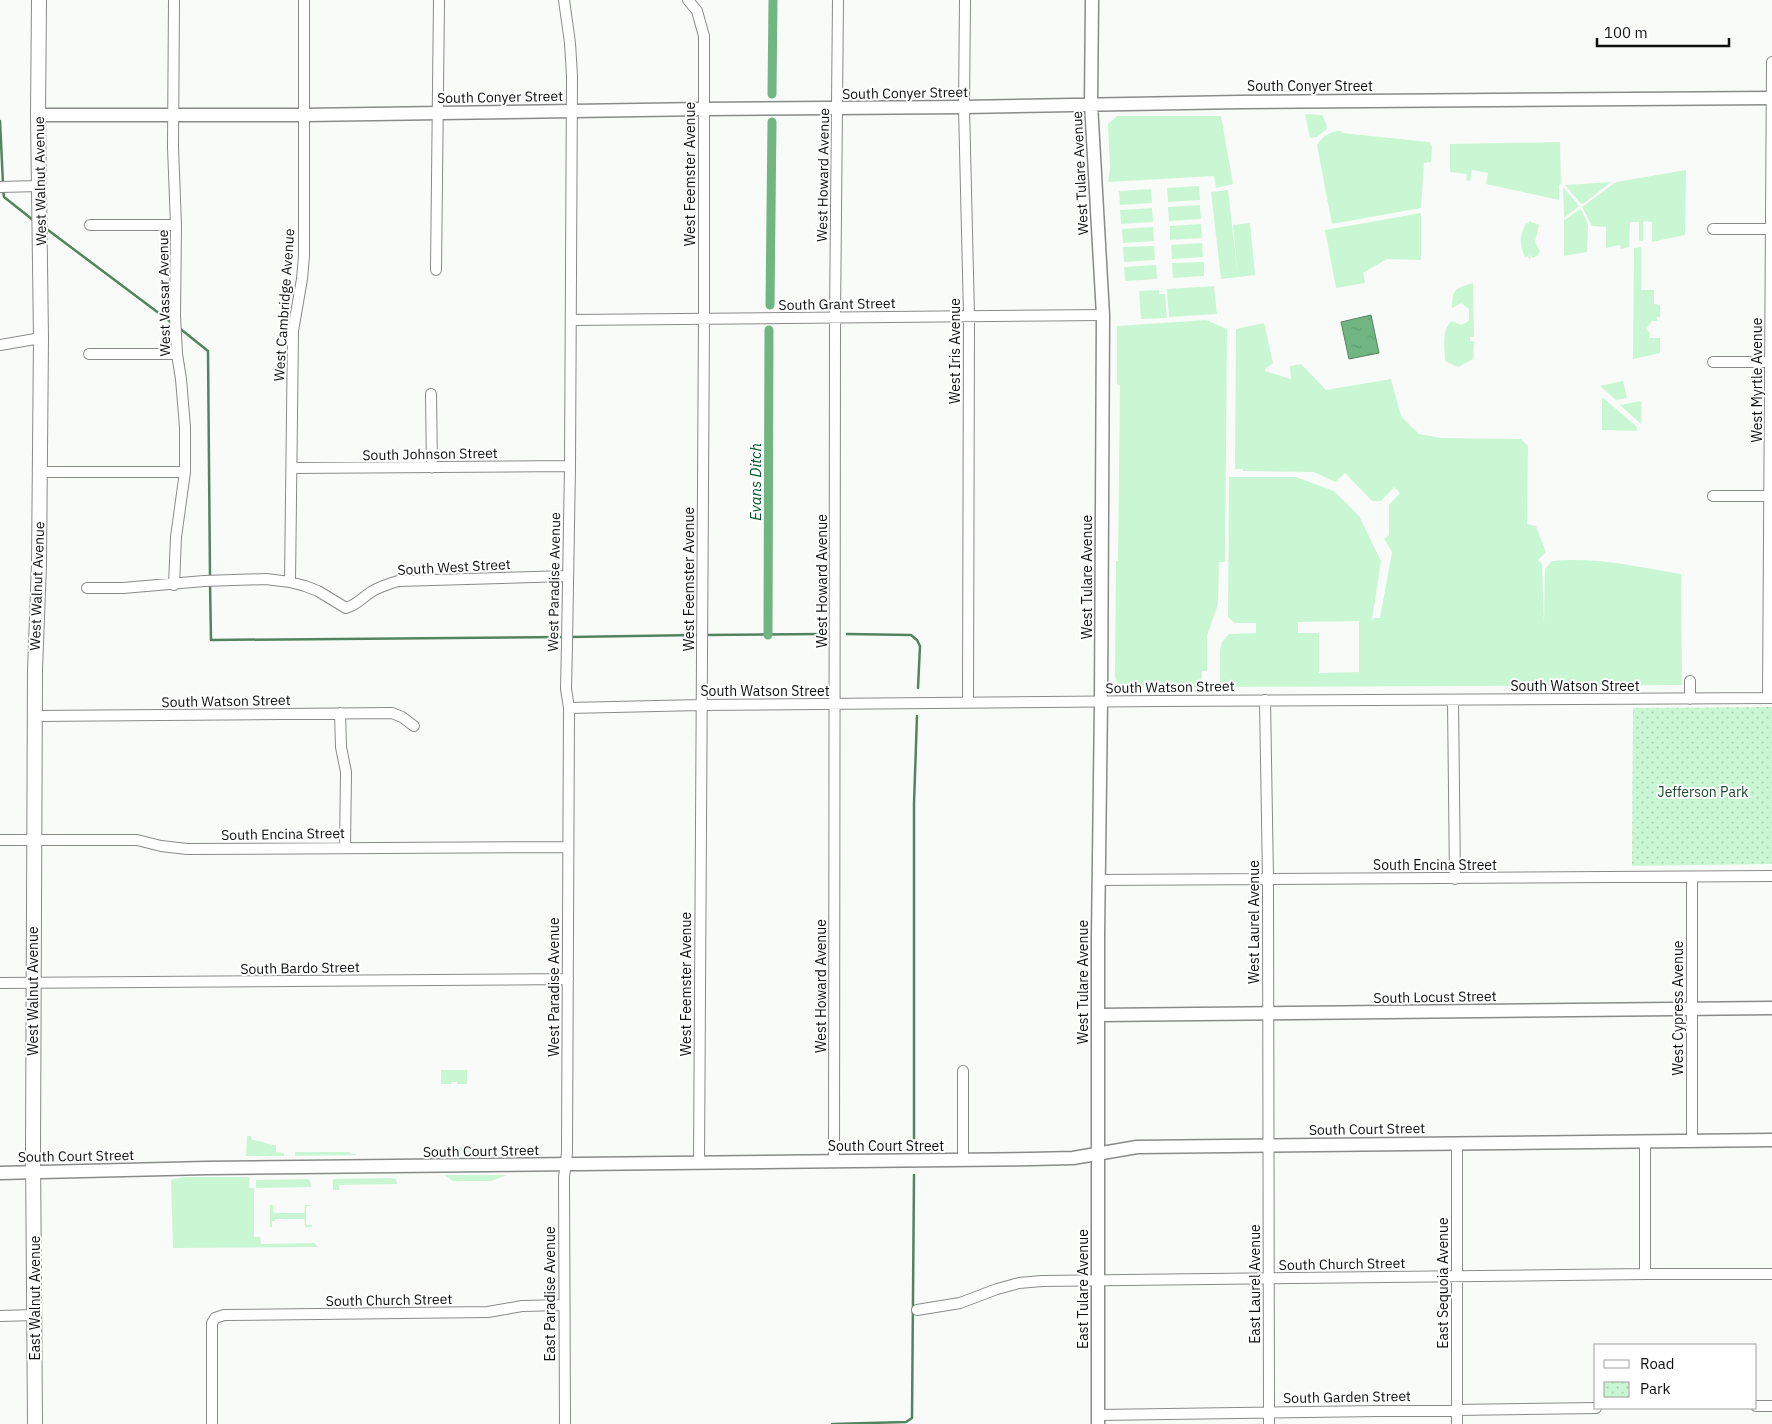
<svg xmlns="http://www.w3.org/2000/svg" width="1772" height="1424" font-family="'IBM Plex Sans',sans-serif">
<defs>
<pattern id="park-dots" width="8" height="8" patternUnits="userSpaceOnUse" patternTransform="scale(1.25)"><rect width="8" height="8" fill="#caf7d3"/><path d="M2 2h.1M6 6h.1" fill="none" stroke="#acd3b4" stroke-width="1.8" stroke-linecap="round"/></pattern>
<pattern id="water-ripples" width="26" height="14" patternUnits="userSpaceOnUse" patternTransform="scale(1.25)"><rect width="26" height="14" fill="#71b682"/><path d="M2 4q2-2 4 0t4 0M15 11q2-2 4 0t4 0" fill="none" stroke="#619b6f"/></pattern>
</defs>
<rect width="100%" height="100%" fill="#f9fbf9"/>
<!-- grass -->
<path fill="#caf7d3" fill-rule="evenodd" d="M 1305,114 L 1322,115 L 1326,123 L 1327,129 L 1317,137 L 1310,138 Z
M 1117,116 L 1221,116 L 1233,184 L 1216,188 L 1214,176 L 1108,182 L 1110,168 L 1108,124 Z
M 1338,131 L 1341,131 L 1342,133 L 1429,142 L 1432,146 L 1431,162 L 1424,163 L 1421,208 L 1332,224 L 1317,145 C 1322,137 1329,132 1338,131 Z
M 1560,142 L 1561,184 L 1559,185 L 1559,200 L 1486,184 L 1488,173 L 1472,170 L 1470,181 L 1466,180 L 1467,174 L 1450,172 L 1450,144 Z
M 1686,170 L 1685,235 L 1652,242 L 1652,222 L 1643,221 L 1643,241 L 1639,241 L 1639,222 L 1630,222 L 1629,247 L 1621,249 L 1620,245 L 1606,248 L 1606,227 L 1592,226 L 1582,207 L 1616,182 Z
M 1611,182 L 1583,204 L 1580,203 L 1565,185 Z
M 1199,186 L 1200,200 L 1168,202 L 1167,188 Z
M 1563,187 L 1579,206 L 1564,218 Z
M 1151,189 L 1152,203 L 1120,205 L 1119,191 Z
M 1228,190 L 1238,277 L 1221,279 L 1211,192 Z
M 1200,205 L 1201,219 L 1169,221 L 1168,207 Z
M 1152,208 L 1153,222 L 1121,224 L 1120,210 Z
M 1581,209 L 1588,224 L 1587,252 L 1564,256 L 1564,220 Z
M 1421,213 L 1421,260 L 1387,259 L 1363,273 L 1365,283 L 1336,288 L 1325,230 Z
M 1529,221 L 1539,225 L 1535,242 L 1540,252 L 1538,253 L 1539,255 L 1532,258 L 1529,253 L 1531,258 L 1529,259 L 1528,256 L 1525,257 C 1519,241 1519,239 1526,223 L 1528,224 Z
M 1250,223 L 1255,275 L 1238,277 L 1233,225 Z
M 1201,224 L 1202,238 L 1170,240 L 1170,226 Z
M 1153,227 L 1154,241 L 1123,243 L 1122,229 Z
M 1202,243 L 1203,257 L 1172,259 L 1171,245 Z
M 1154,246 L 1155,260 L 1124,262 L 1123,247 Z
M 1641,247 L 1641,290 L 1654,290 L 1654,304 L 1660,305 L 1660,317 L 1657,317 L 1657,321 L 1652,321 L 1646,329 L 1650,333 L 1649,338 L 1660,338 L 1660,353 L 1633,359 L 1634,248 Z
M 1204,262 L 1204,276 L 1173,278 L 1172,263 Z
M 1156,265 L 1157,279 L 1125,281 L 1124,267 Z
M 1473,283 L 1474,337 L 1470,337 L 1470,341 L 1474,341 L 1473,359 L 1458,367 L 1445,361 C 1445,349 1441,329 1452,321 L 1461,325 L 1469,321 L 1469,309 L 1461,303 L 1452,308 C 1452,289 1456,288 1473,283 Z
M 1214,286 L 1217,314 L 1169,317 L 1167,289 Z
M 1159,290 L 1159,294 L 1165,294 L 1167,318 L 1141,319 L 1139,291 Z
M 1206,320 L 1227,329 L 1225,562 L 1219,562 L 1218,604 L 1207,636 L 1207,671 L 1202,671 L 1201,687 L 1122,688 L 1117,683 L 1115,676 L 1116,561 L 1118,561 L 1120,385 L 1117,384 L 1117,326 Z
M 1264,323 L 1273,363 L 1265,369 L 1265,371 L 1291,379 L 1290,366 L 1301,364 L 1326,390 L 1391,379 L 1401,416 L 1419,434 L 1441,438 L 1521,439 L 1528,446 L 1527,524 L 1536,526 L 1546,552 L 1538,560 L 1542,564 L 1544,623 L 1545,569 L 1552,561 C 1596,557 1638,567 1681,574 L 1682,685 L 1220,687 L 1220,650 L 1222,642 L 1229,634 L 1256,633 L 1256,623 L 1234,623 L 1228,617 L 1229,477 L 1296,477 L 1334,491 L 1359,516 L 1381,561 L 1372,620 L 1374,618 L 1380,618 L 1392,552 L 1384,539 L 1389,535 L 1389,505 L 1400,493 L 1394,487 L 1381,501 L 1372,501 L 1345,473 L 1335,482 L 1314,472 L 1243,471 L 1243,469 L 1235,469 L 1236,329 ZM 1359,621 L 1359,672 L 1319,673 L 1319,633 L 1298,633 L 1298,622 Z
M 1623,381 L 1627,398 L 1616,400 L 1600,386 Z
M 1602,397 L 1637,427 L 1637,431 L 1602,430 Z
M 1641,401 L 1641,424 L 1620,405 Z
M 441,1070 L 467,1070 L 467,1084 L 457,1084 L 457,1082 L 451,1082 L 451,1084 L 441,1084 Z
M 247,1136 L 251,1136 L 252,1140 C 260,1140 267,1145 276,1145 L 276,1152 L 284,1153 L 284,1156 L 246,1156 Z
M 475,1147 L 479,1149 L 479,1154 L 441,1154 L 441,1148 Z
M 295,1152 L 350,1152 L 350,1154 L 356,1154 L 356,1155 L 295,1156 Z
M 444,1175 L 507,1175 L 491,1181 L 453,1181 Z
M 183,1177 L 249,1177 L 249,1188 L 254,1188 L 254,1237 L 260,1237 L 261,1244 L 314,1243 L 318,1247 L 173,1248 L 171,1180 Z
M 391,1178 L 396,1179 L 397,1184 L 339,1185 L 339,1190 L 333,1190 L 333,1179 Z
M 308,1179 L 310,1181 L 311,1187 L 256,1188 L 256,1180 Z
M 270,1205 L 273,1205 L 273,1211 L 275,1213 L 304,1213 L 305,1205 L 312,1205 L 306,1207 L 306,1225 L 312,1225 L 312,1227 L 305,1227 L 304,1219 L 275,1219 L 275,1221 L 272,1221 L 272,1227 L 270,1227 Z"/>
<!-- park -->
<path fill="url(#park-dots)" d="M 1772,707 L 1772,864 L 1632,866 L 1633,708 Z"/>
<!-- water -->
<path fill="url(#water-ripples)" stroke="#538460" d="M 1371,315 L 1379,353 L 1349,359 L 1341,322 Z"/>
<g fill="none" stroke-linecap="round" stroke-linejoin="round">
<!-- stream -->
<path stroke="#538460" stroke-width="2.5" d="M 0,121 L 3,184
M 3,190 L 4,197 L 33,220
M 44,227 L 172,323
M 178,327 L 208,351 L 210,577
M 210,583 L 211,640 L 563,637
M 847,634 L 911,635 L 917,640 L 920,646 L 918,688
M 704,635 L 823,634
M 569,637 L 698,635
M 914,1147 L 914,803 L 917,716
M 832,1424 L 906,1422 L 912,1418 L 914,1175"/>
<!-- canal -->
<path stroke="#71b682" stroke-width="9" d="M 772,94 L 773,0
M 770,305 L 772,122
M 768,635 L 769,330"/>
<defs>
<path id="minor" d="M 174,0 L 173,147 L 176,225 L 175,316 L 177,354 L 181,379 L 185,427 L 185,472 L 176,537 L 174,585
M 564,0 L 570,43 L 572,76 L 570,466 L 567,644 L 566,689 L 569,708 L 567,1153 L 564,1177 L 565,1424
M 688,0 L 697,11 L 704,36 L 704,319 L 699,1163
M 965,0 L 964,107 L 969,315 L 968,703
M 0,187 L 40,186
M 90,225 L 176,225
M 1713,229 L 1772,229
M 436,270 L 439,0
M 571,320 L 1103,315
M 0,345 L 41,338
M 89,354 L 177,354
M 1713,362 L 1772,362
M 431,394 L 432,468
M 292,468 L 570,466
M 40,472 L 185,472
M 1713,496 L 1772,496
M 290,582 L 293,331 L 302,279 L 304,256 L 304,0
M 87,588 L 123,588 L 204,581 L 266,579 L 290,582 L 305,586 L 318,591 L 346,608 C 357,605 362,598 371,592 C 379,587 388,584 398,581 L 568,576
M 1768,698 L 1772,62
M 1690,699 L 1690,681
M 1265,700 L 1268,879 L 1269,1424
M 1453,700 L 1455,879
M 569,708 L 701,705 L 1157,701 L 1772,698
M 340,713 L 341,747 L 346,772 L 345,848
M 35,716 L 392,713 L 402,717 L 414,726
M 0,840 L 137,840 L 161,846 L 187,849 L 568,847
M 1098,880 L 1772,876
M 0,983 L 568,979
M 963,1071 L 963,1160
M 1692,1140 L 1692,877
M 1645,1141 L 1645,1274
M 1457,1143 L 1457,1424
M 834,1161 L 835,318 L 838,0
M 917,1310 L 960,1303 L 997,1289 L 1019,1283 L 1042,1281 L 1645,1274 L 1772,1274
M 0,1316 L 35,1315
M 1756,1406 L 1772,1406
M 1098,1415 L 1596,1408
M 212,1424 L 212,1323 L 215,1318 L 224,1315 L 488,1312 L 522,1306 L 564,1305"/>
<path id="tertiary" d="M 1092,0 L 1091,104 L 1103,315 L 1101,702 L 1098,937 L 1098,1424
M 38,115 L 304,115 L 704,109 L 964,107 L 1240,102 L 1772,98
M 1098,1015 L 1772,1008
M 0,1173 L 207,1168 L 1031,1159 L 1073,1158 L 1137,1147 L 1772,1140"/>
<path id="secondary" d="M 35,1424 L 33,1151 L 35,670 L 39,564 L 41,338 L 38,115 L 39,0"/>
</defs>
<!-- minor casing -->
<use href="#minor" stroke="#898b89" stroke-width="12"/>
<!-- tertiary casing -->
<use href="#tertiary" stroke="#898b89" stroke-width="15"/>
<!-- secondary casing -->
<use href="#secondary" stroke="#898b89" stroke-width="16"/>
<!-- minor -->
<use href="#minor" stroke="#fff" stroke-width="10"/>
<!-- tertiary -->
<use href="#tertiary" stroke="#fff" stroke-width="12"/>
<!-- secondary -->
<use href="#secondary" stroke="#fff" stroke-width="14"/>
</g>
<g text-anchor="middle" dominant-baseline="central" stroke-width="4" stroke-linejoin="round" paint-order="stroke">
<!-- street labels -->
<g font-size="14" fill="#0e0f0f" stroke="#fff">
<text x="1310" y="86">South Conyer Street</text>
<text transform="translate(905 93) rotate(-1)">South Conyer Street</text>
<text transform="translate(500 97) rotate(-1)">South Conyer Street</text>
<text transform="translate(1080 173) rotate(-93)">West Tulare Avenue</text>
<text transform="translate(690 174) rotate(-90)">West Feemster Avenue</text>
<text transform="translate(823 175) rotate(-89)">West Howard Avenue</text>
<text transform="translate(40 181) rotate(-91)">West Walnut Avenue</text>
<text transform="translate(164 293) rotate(-91)">West Vassar Avenue</text>
<text transform="translate(837 304) rotate(-1)">South Grant Street</text>
<text transform="translate(284 305) rotate(-86)">West Cambridge Avenue</text>
<text transform="translate(955 351) rotate(-90)">West Iris Avenue</text>
<text transform="translate(1757 380) rotate(-90)">West Myrtle Avenue</text>
<text transform="translate(430 454) rotate(-1)">South Johnson Street</text>
<text transform="translate(454 567) rotate(-3)">South West Street</text>
<text transform="translate(1087 577) rotate(-90)">West Tulare Avenue</text>
<text transform="translate(689 579) rotate(-90)">West Feemster Avenue</text>
<text transform="translate(822 581) rotate(-90)">West Howard Avenue</text>
<text transform="translate(554 582) rotate(-89)">West Paradise Avenue</text>
<text transform="translate(37 586) rotate(-88)">West Walnut Avenue</text>
<text x="1575" y="686">South Watson Street</text>
<text transform="translate(1170 687) rotate(-1)">South Watson Street</text>
<text x="765" y="691">South Watson Street</text>
<text transform="translate(226 701) rotate(-1)">South Watson Street</text>
<text transform="translate(283 834) rotate(-1)">South Encina Street</text>
<text x="1435" y="865">South Encina Street</text>
<text transform="translate(1254 922) rotate(-90)">West Laurel Avenue</text>
<text transform="translate(300 968) rotate(-1)">South Bardo Street</text>
<text transform="translate(1083 982) rotate(-90)">West Tulare Avenue</text>
<text transform="translate(686 984) rotate(-90)">West Feemster Avenue</text>
<text transform="translate(821 986) rotate(-90)">West Howard Avenue</text>
<text transform="translate(554 987) rotate(-90)">West Paradise Avenue</text>
<text transform="translate(33 991) rotate(-90)">West Walnut Avenue</text>
<text transform="translate(1435 997) rotate(-1)">South Locust Street</text>
<text transform="translate(1678 1008) rotate(-90)">West Cypress Avenue</text>
<text transform="translate(1367 1129) rotate(-1)">South Court Street</text>
<text x="886" y="1146">South Court Street</text>
<text transform="translate(481 1151) rotate(-1)">South Court Street</text>
<text transform="translate(76 1156) rotate(-1)">South Court Street</text>
<text transform="translate(1342 1264) rotate(-1)">South Church Street</text>
<text transform="translate(1443 1283) rotate(-90)">East Sequoia Avenue</text>
<text transform="translate(1255 1284) rotate(-90)">East Laurel Avenue</text>
<text transform="translate(1083 1289) rotate(-90)">East Tulare Avenue</text>
<text transform="translate(550 1294) rotate(-90)">East Paradise Avenue</text>
<text transform="translate(35 1298) rotate(-90)">East Walnut Avenue</text>
<text transform="translate(389 1300) rotate(-1)">South Church Street</text>
<text transform="translate(1347 1397) rotate(-1)">South Garden Street</text>
</g>
<!-- park labels -->
<g font-size="14" fill="#194c29" stroke="#fff">
<text x="1703" y="792">Jefferson Park</text>
</g>
<!-- water labels -->
<g font-size="15" font-style="italic" fill="#005425" stroke="#fff">
<text transform="translate(755 482) rotate(-90)">Evans Ditch</text>
</g>
</g>
<!-- legend -->
<rect x="1594" y="1344" width="162" height="65" fill="#ffffff" stroke="#9f9f9f"/>
<rect x="1604" y="1360" width="25" height="8" fill="#ffffff" stroke="#9f9f9f"/>
<text x="1640" y="1369" font-size="15" fill="#0e0f0f">Road</text>
<rect x="1604" y="1382" width="25" height="15" fill="url(#park-dots)" stroke="#9f9f9f"/>
<text x="1640" y="1394" font-size="15" fill="#0e0f0f">Park</text>
<!-- scale -->
<path d="M1597 38v8h132v-8" fill="none" stroke="#0e0f0f" stroke-width="2.5"/>
<text x="1604" y="38" font-size="15" fill="#0e0f0f" stroke="#ffffff" stroke-width="4" paint-order="stroke">100 m</text>
</svg>
